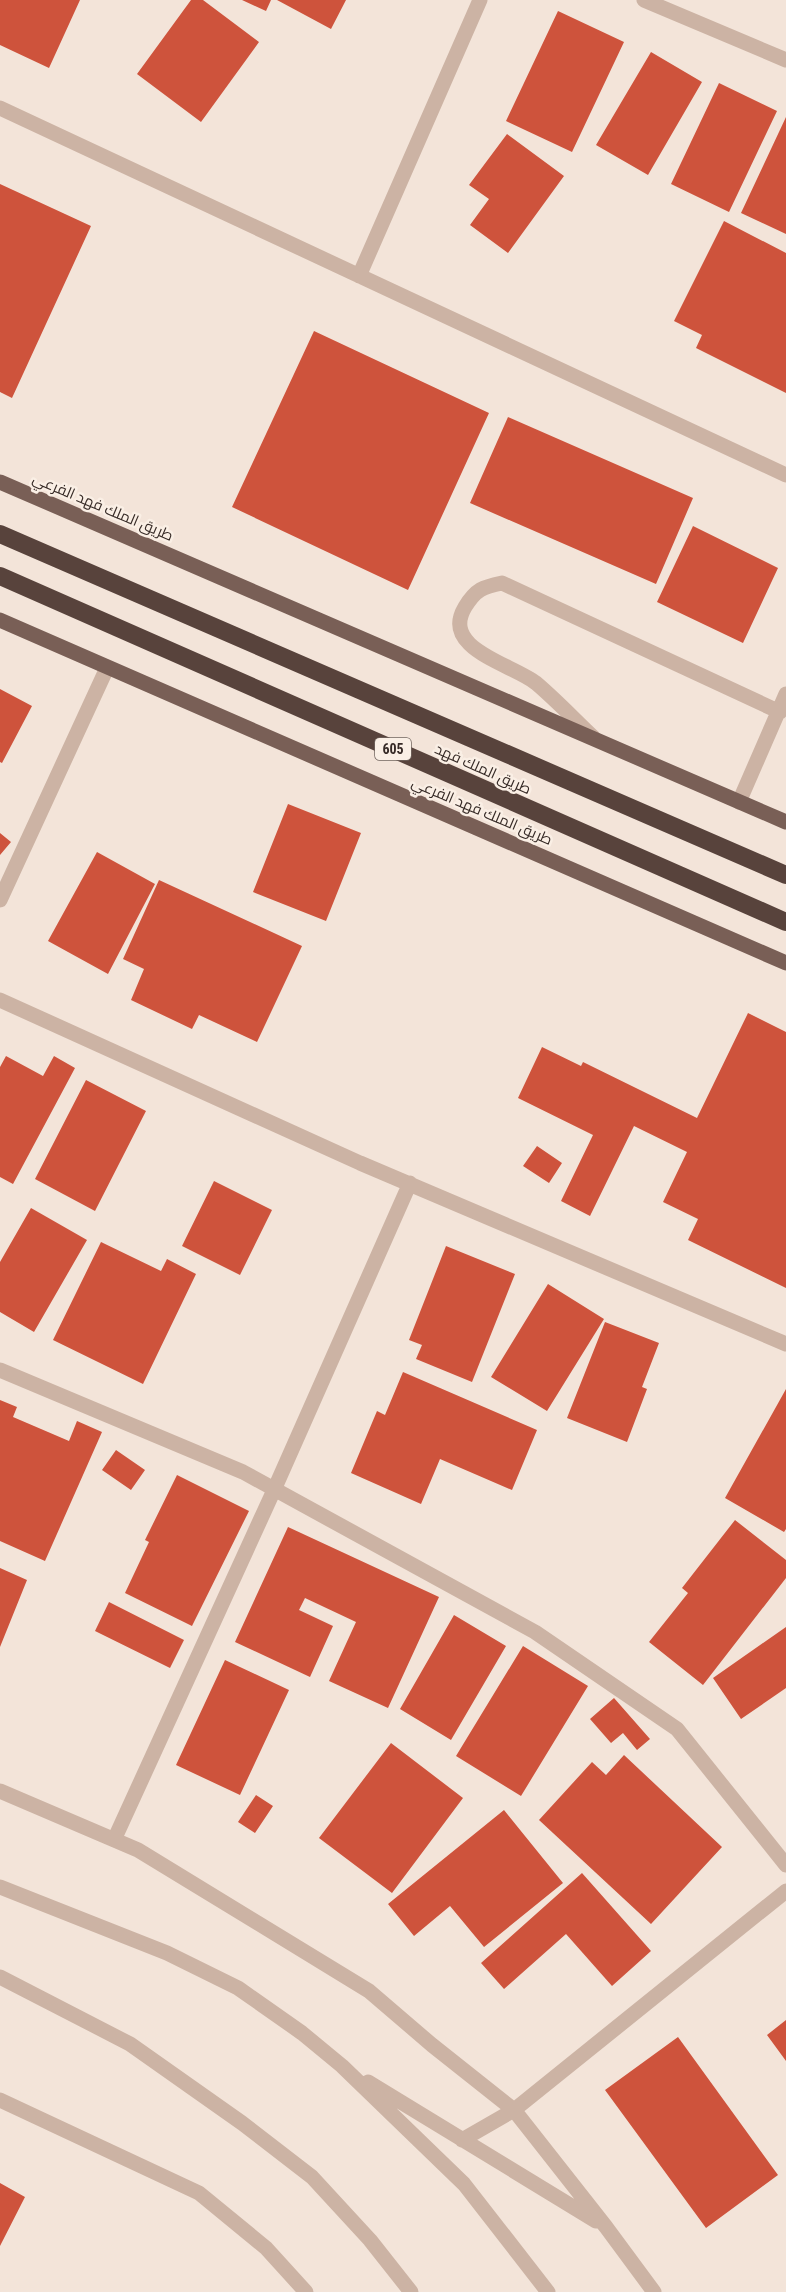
<svg xmlns="http://www.w3.org/2000/svg" width="786" height="2292" font-family="'Roboto Condensed',Cairo,sans-serif">
<rect width="100%" height="100%" fill="#f3e4d9"/>
<!-- building -->
<path fill="#ce533c" d="M 0,0 L 80,0 L 49,68 L 0,45 Z
M 191,0 L 203,0 L 259,42 L 201,122 L 137,74 Z
M 242,0 L 271,0 L 266,11 Z
M 277,0 L 346,0 L 331,29 Z
M 558,11 L 624,42 L 572,152 L 506,121 Z
M 651,52 L 702,82 L 648,175 L 596,145 Z
M 719,83 L 777,111 L 729,212 L 671,184 Z
M 786,117 L 786,234 L 741,213 Z
M 507,134 L 564,176 L 508,253 L 470,225 L 489,199 L 469,185 Z
M 0,184 L 91,226 L 12,398 L 0,392 Z
M 724,221 L 786,253 L 786,393 L 696,348 L 702,335 L 674,321 Z
M 314,331 L 489,413 L 408,590 L 232,507 Z
M 508,417 L 693,498 L 656,584 L 470,503 Z
M 693,526 L 778,568 L 743,643 L 657,602 Z
M 0,689 L 32,706 L 2,763 L 0,762 Z
M 288,804 L 361,833 L 326,921 L 253,892 Z
M 0,833 L 11,842 L 0,855 Z
M 97,852 L 155,884 L 108,974 L 48,941 Z
M 159,880 L 302,946 L 257,1042 L 199,1015 L 192,1029 L 131,1000 L 144,969 L 123,959 Z
M 748,1013 L 786,1032 L 786,1288 L 688,1240 L 698,1219 L 663,1202 L 687,1152 L 634,1126 L 590,1216 L 561,1201 L 593,1135 L 518,1098 L 542,1047 L 581,1066 L 583,1062 L 697,1118 Z
M 6,1056 L 43,1076 L 54,1056 L 75,1068 L 13,1184 L 0,1177 L 0,1067 Z
M 86,1080 L 146,1111 L 95,1211 L 35,1179 Z
M 537,1146 L 562,1163 L 549,1183 L 523,1166 Z
M 214,1181 L 272,1210 L 240,1275 L 182,1246 Z
M 31,1208 L 87,1240 L 34,1332 L 0,1312 L 0,1262 Z
M 101,1242 L 161,1271 L 167,1259 L 196,1274 L 143,1384 L 53,1340 Z
M 446,1246 L 515,1274 L 472,1382 L 416,1359 L 422,1345 L 409,1340 Z
M 548,1284 L 604,1319 L 547,1411 L 491,1377 Z
M 605,1322 L 659,1343 L 642,1387 L 647,1389 L 627,1442 L 567,1418 Z
M 403,1372 L 537,1430 L 512,1490 L 440,1459 L 421,1504 L 351,1473 L 377,1411 L 385,1415 Z
M 786,1389 L 786,1529 L 784,1532 L 725,1498 Z
M 0,1400 L 17,1407 L 13,1417 L 69,1441 L 77,1421 L 102,1432 L 45,1561 L 0,1541 Z
M 116,1450 L 145,1470 L 131,1490 L 102,1470 Z
M 177,1475 L 249,1511 L 192,1626 L 125,1593 L 149,1542 L 145,1540 Z
M 735,1520 L 786,1560 L 786,1578 L 703,1685 L 649,1642 L 688,1593 L 682,1588 Z
M 288,1527 L 439,1597 L 388,1708 L 329,1681 L 356,1622 L 305,1598 L 299,1610 L 333,1626 L 310,1677 L 235,1642 Z
M 0,1568 L 27,1580 L 0,1647 Z
M 109,1602 L 184,1640 L 170,1668 L 95,1631 Z
M 454,1615 L 506,1646 L 451,1740 L 400,1709 Z
M 786,1627 L 786,1688 L 741,1719 L 713,1678 Z
M 523,1646 L 588,1686 L 521,1796 L 456,1756 Z
M 225,1660 L 289,1690 L 240,1795 L 176,1765 Z
M 614,1698 L 650,1739 L 637,1750 L 623,1733 L 611,1743 L 590,1719 Z
M 391,1743 L 463,1798 L 392,1893 L 319,1838 Z
M 624,1755 L 722,1847 L 651,1924 L 539,1820 L 592,1762 L 606,1775 Z
M 256,1795 L 273,1806 L 255,1833 L 238,1822 Z
M 504,1810 L 563,1883 L 484,1947 L 450,1906 L 414,1936 L 388,1904 Z
M 582,1873 L 651,1951 L 612,1986 L 566,1934 L 504,1989 L 481,1963 Z
M 786,2020 L 786,2061 L 767,2035 Z
M 678,2037 L 778,2175 L 706,2228 L 605,2090 Z
M 0,2183 L 25,2197 L 0,2246 Z"/>
<g fill="none" stroke-linecap="round" stroke-linejoin="round">
<!-- minor -->
<path stroke="#ccb3a4" stroke-width="15" d="M 644,0 L 786,60
M 0,108 L 786,475
M 359,276 L 480,0
M 593,737 C 574,719 556,700 536,683 C 512,664 440,649 465,607 C 476,589 483,587 502,583 L 780,712
M 739,802 L 786,694
M 0,900 L 107,668
M 0,1000 L 360,1163 L 786,1344
M 0,1370 L 243,1472 L 535,1632 L 677,1729 L 786,1865
M 0,1791 L 138,1850 L 369,1991 L 432,2045 L 514,2110 L 606,2227 L 654,2292
M 114,1840 L 274,1490 L 410,1183
M 0,1887 L 167,1953 L 238,1988 L 302,2033 L 342,2066 L 464,2184 L 548,2292
M 0,1977 L 130,2044 L 242,2123 L 312,2177 L 370,2240 L 411,2292
M 368,2082 L 596,2221
M 0,2100 L 199,2193 L 266,2248 L 306,2292
M 462,2140 L 514,2110 L 786,1891"/>
<!-- major -->
<path stroke="#795f56" stroke-width="15" d="M 0,482 L 786,822
M 0,620 L 786,963"/>
<!-- highway -->
<path stroke="#58433c" stroke-width="18" d="M 0,534 L 786,875
M 0,576 L 786,922"/>
</g>
<g text-anchor="middle" dominant-baseline="central" stroke-width="5" stroke-linejoin="round" paint-order="stroke">
<!-- shield labels -->
<rect fill="#faefe5" stroke="#71655f" stroke-width="1.5" x="375" y="738" width="36" height="22" rx="4.5"/>
<g font-size="14" font-weight="bold" fill="#362a26">
<text x="393" y="749">605</text>
</g>
<!-- street labels -->
<g font-size="15" fill="#362a26" stroke="#faefe5">
<text transform="translate(103 507) rotate(23)">طريق الملك فهد الفرعي</text>
<text transform="translate(483 769) rotate(24)">طريق الملك فهد</text>
<text transform="translate(482 811) rotate(23)">طريق الملك فهد الفرعي</text>
</g>
</g>
</svg>
